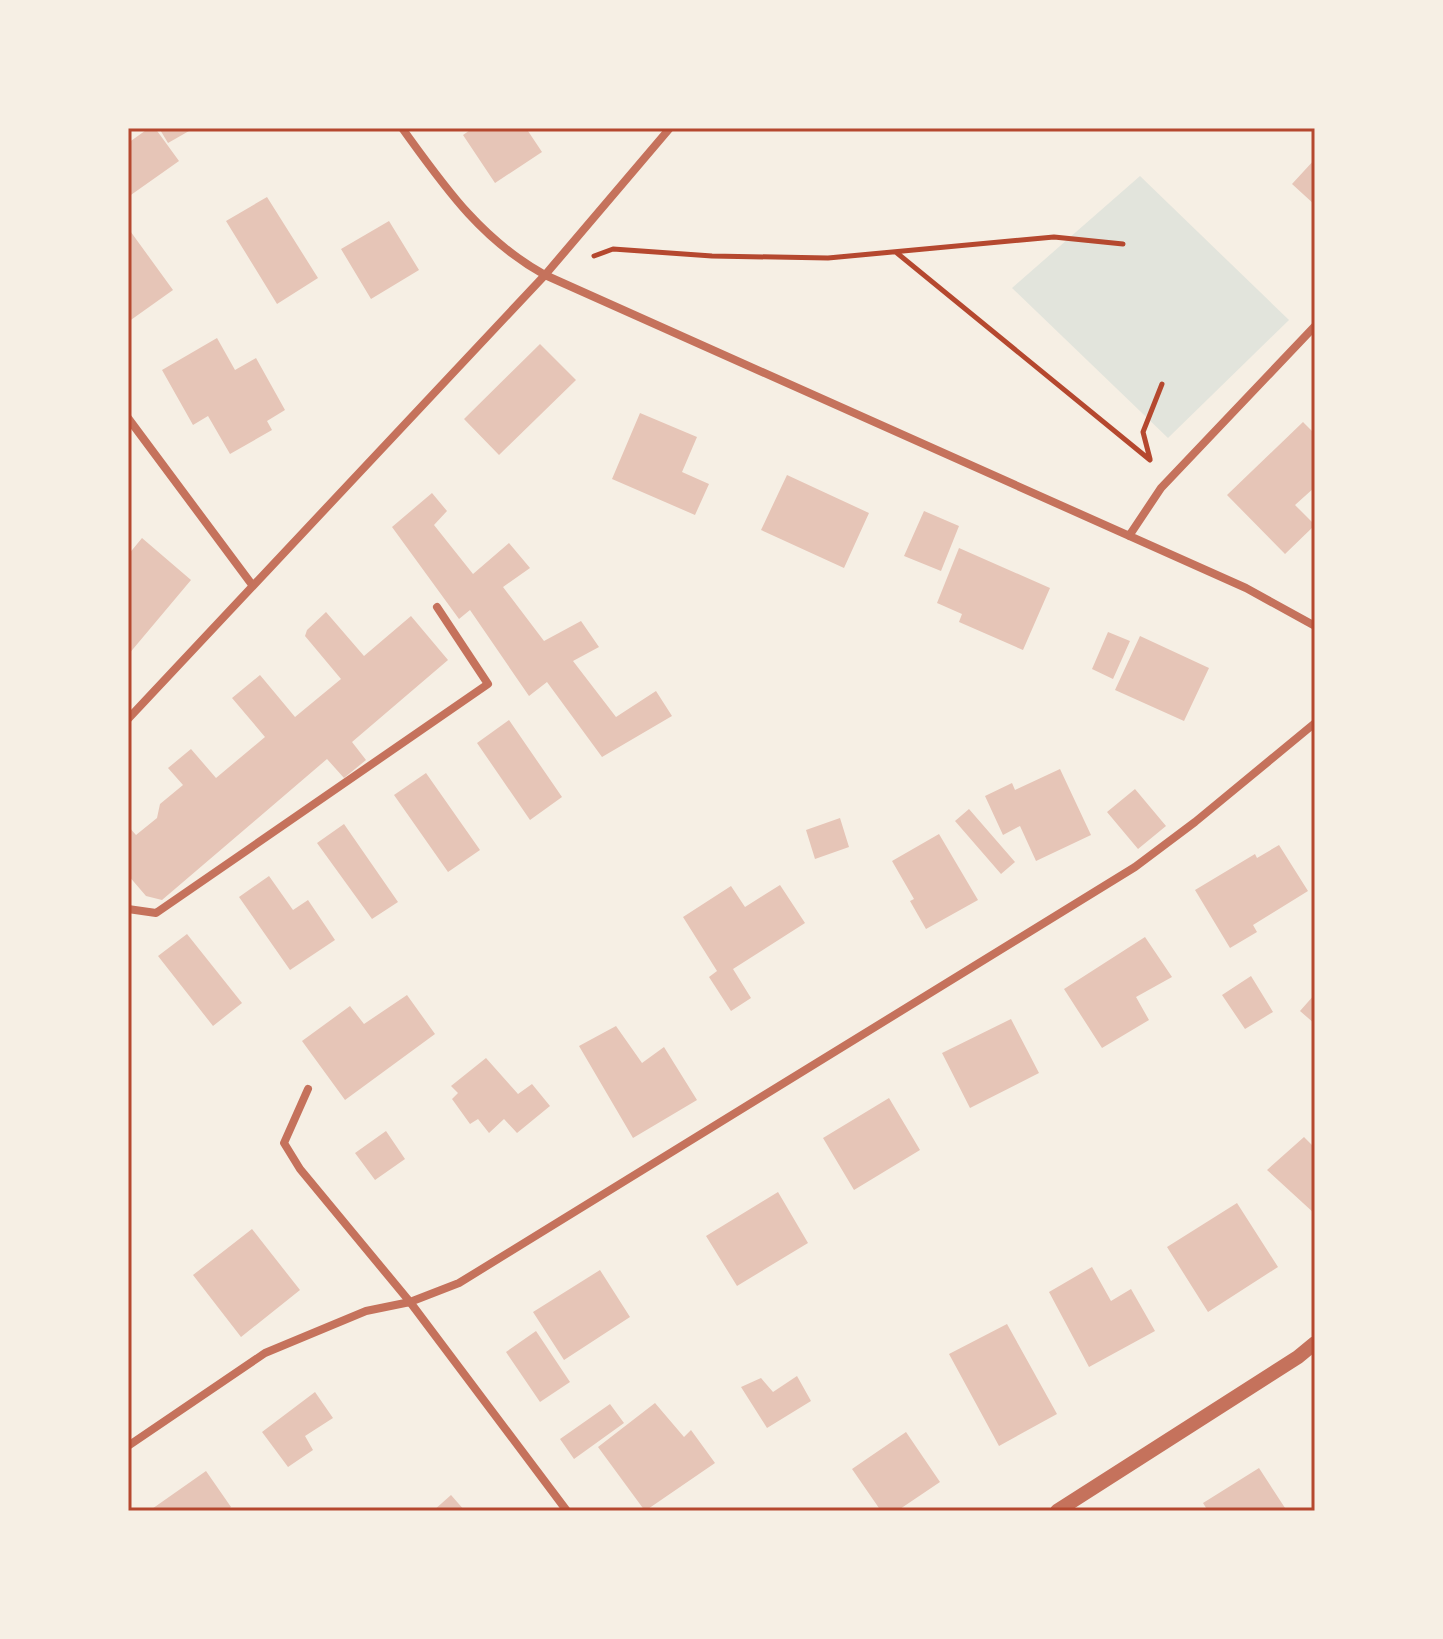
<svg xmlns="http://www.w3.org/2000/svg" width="1443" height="1639" font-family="'Sofia Sans Condensed',sans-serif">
<rect width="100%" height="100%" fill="#f6efe4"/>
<!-- green -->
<path fill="#e2e4dc" d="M 1140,176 L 1289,320 L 1168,438 L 1012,288 Z"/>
<!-- building -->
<path fill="#e6c5b7" d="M 149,128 L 155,128 L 179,161 L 128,197 L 128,143 Z
M 159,128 L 188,128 L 189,131 L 168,143 Z
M 473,128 L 526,128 L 542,152 L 495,183 L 463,135 Z
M 1315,159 L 1315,205 L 1292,184 Z
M 267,197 L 318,278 L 277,304 L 226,221 Z
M 389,221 L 419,270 L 371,299 L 341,249 Z
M 128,228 L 173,290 L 128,322 Z
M 217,338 L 235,370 L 256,358 L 285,410 L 267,421 L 272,430 L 230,454 L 208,416 L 193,425 L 162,370 Z
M 540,344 L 576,380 L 499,455 L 464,419 Z
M 640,413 L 697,437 L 682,472 L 709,484 L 695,515 L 612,479 Z
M 1303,422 L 1315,434 L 1315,487 L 1295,505 L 1315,525 L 1285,554 L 1227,495 Z
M 787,475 L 869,513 L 844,568 L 761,530 Z
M 432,493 L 447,511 L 434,525 L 473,574 L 509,543 L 530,568 L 503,587 L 544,641 L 581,621 L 599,647 L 573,661 L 616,717 L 656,691 L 672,716 L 602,757 L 547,682 L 529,696 L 470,610 L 459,619 L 392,527 Z
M 924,511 L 959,526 L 941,571 L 904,556 Z
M 142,538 L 191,580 L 128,655 L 128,555 Z
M 959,548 L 1050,588 L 1023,650 L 959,622 L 962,614 L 937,603 Z
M 326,612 L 364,656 L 411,616 L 448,660 L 352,742 L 366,760 L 344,778 L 327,759 L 162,900 L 146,896 L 128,875 L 128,826 L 136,835 L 157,818 L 160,804 L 183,785 L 168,768 L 191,749 L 216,778 L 265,737 L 232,698 L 260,675 L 295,717 L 341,679 L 305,636 L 307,630 Z
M 1108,632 L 1130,641 L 1113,679 L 1092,669 Z
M 1140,636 L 1209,668 L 1184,721 L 1115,690 Z
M 509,720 L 562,797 L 530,820 L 477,743 Z
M 1060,769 L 1091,835 L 1036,861 L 1020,826 L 1003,835 L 985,796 L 1012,783 L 1015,790 Z
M 426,773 L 480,850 L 448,872 L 394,795 Z
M 1135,789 L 1166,826 L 1138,849 L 1107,812 Z
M 969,809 L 1015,862 L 1001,874 L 955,821 Z
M 840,818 L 849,847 L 815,859 L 806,830 Z
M 344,824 L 398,902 L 372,919 L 317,843 Z
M 939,834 L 978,900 L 926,929 L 910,901 L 914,899 L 892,861 Z
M 1279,845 L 1308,891 L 1253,925 L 1257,932 L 1230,948 L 1195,890 L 1255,854 L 1257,858 Z
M 269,876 L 293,910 L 308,900 L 335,940 L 290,970 L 239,897 Z
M 780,885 L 805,923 L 733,969 L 751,998 L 731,1011 L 709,977 L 717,971 L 683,917 L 731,886 L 745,907 Z
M 187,934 L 242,1003 L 213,1026 L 158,956 Z
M 1145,937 L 1172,977 L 1136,997 L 1149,1020 L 1102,1048 L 1064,989 Z
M 1251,976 L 1273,1012 L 1245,1029 L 1222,995 Z
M 1315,994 L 1315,1024 L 1300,1011 Z
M 407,995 L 435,1034 L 345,1100 L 302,1041 L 350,1006 L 364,1024 Z
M 1011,1019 L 1039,1073 L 970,1108 L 942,1053 Z
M 616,1026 L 642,1063 L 664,1047 L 697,1100 L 633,1138 L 579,1046 Z
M 486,1058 L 518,1094 L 532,1084 L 550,1106 L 517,1133 L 504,1119 L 489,1133 L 478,1119 L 470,1124 L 452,1099 L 458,1093 L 451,1086 Z
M 889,1098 L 920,1150 L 854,1190 L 823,1138 Z
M 386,1131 L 405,1159 L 375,1180 L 355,1153 Z
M 1304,1137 L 1315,1148 L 1315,1214 L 1267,1170 Z
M 778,1192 L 808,1243 L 737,1286 L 706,1236 Z
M 1237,1203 L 1278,1267 L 1208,1312 L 1167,1247 Z
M 252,1229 L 300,1290 L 241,1337 L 193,1275 Z
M 1092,1267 L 1111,1301 L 1131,1289 L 1155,1331 L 1089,1367 L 1049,1292 Z
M 600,1270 L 630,1317 L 564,1360 L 533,1312 Z
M 1007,1324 L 1057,1414 L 999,1446 L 949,1354 Z
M 536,1331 L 570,1382 L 540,1402 L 506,1352 Z
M 797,1376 L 811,1401 L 767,1428 L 741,1387 L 761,1378 L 773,1392 Z
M 315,1392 L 333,1418 L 305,1436 L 313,1450 L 288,1467 L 262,1432 Z
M 655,1403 L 684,1437 L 691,1430 L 715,1463 L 645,1511 L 598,1447 Z
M 610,1404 L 624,1423 L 574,1459 L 560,1439 Z
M 906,1432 L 940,1482 L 897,1511 L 881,1511 L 852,1469 Z
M 1259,1468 L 1287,1511 L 1208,1511 L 1203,1503 Z
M 206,1471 L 231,1507 L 226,1511 L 149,1511 Z
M 451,1495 L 465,1511 L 433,1511 Z"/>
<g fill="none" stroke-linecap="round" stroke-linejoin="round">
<!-- path -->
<path stroke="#b5482f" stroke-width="5" d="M 897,253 L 1150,460
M 594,256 L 613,249 L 712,256 L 828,258 L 1054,237 L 1123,244
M 1150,459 L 1143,432 L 1162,384"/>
<!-- minor -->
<path stroke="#c5725c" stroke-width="8" d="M 402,128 C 444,186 480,239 545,275 L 1246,588 L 1315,626
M 128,418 L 253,586
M 1129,536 L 1161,488 L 1315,326
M 128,719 L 545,275 L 670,128
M 128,909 L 156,913 L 488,684 L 437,607
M 308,1089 L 284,1143 L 300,1169 L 410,1302 L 567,1511
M 128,1446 L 265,1353 L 366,1311 L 410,1302 L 459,1283 L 1135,867 L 1195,822 L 1315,723"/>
<!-- tertiary -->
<path stroke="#c5725c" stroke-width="14" d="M 1057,1511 L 1298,1357 L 1315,1343"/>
</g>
<!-- border -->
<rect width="1443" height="1639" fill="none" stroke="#f6efe4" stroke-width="260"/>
<rect x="130" y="130" width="1183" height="1379" fill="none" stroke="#b5482f" stroke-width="3"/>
</svg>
